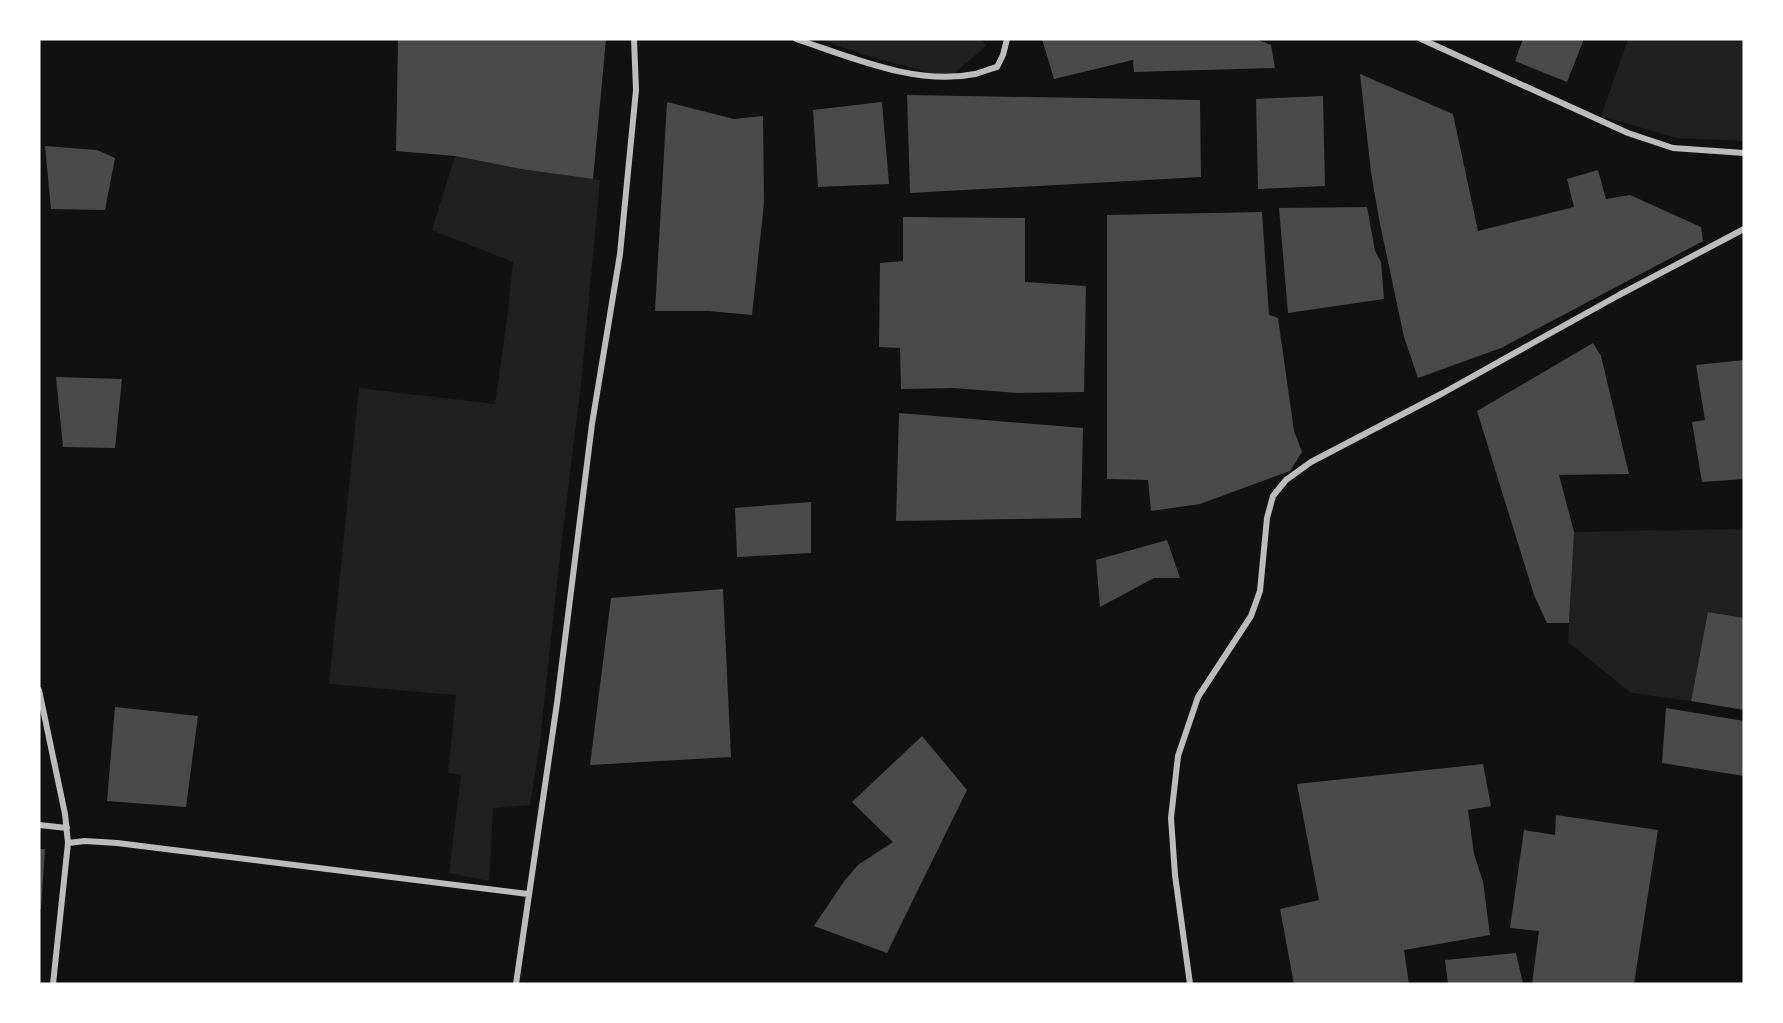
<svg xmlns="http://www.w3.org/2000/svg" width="1783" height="1023" font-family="'Times New Roman',serif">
<rect width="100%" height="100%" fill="#111"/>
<!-- green -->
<path fill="#202020" d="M 820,39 L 982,39 L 986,46 L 949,78 L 864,55 Z
M 1628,39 L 1744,39 L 1744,141 L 1677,138 L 1601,116 Z
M 455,156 L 521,169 L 600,180 L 581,384 L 561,547 L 539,749 L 530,805 L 493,808 L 489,881 L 449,873 L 461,775 L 448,773 L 456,695 L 329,684 L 359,388 L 495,404 L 507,319 L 513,262 L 432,230 Z
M 1744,529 L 1744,618 L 1708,612 L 1691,701 L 1631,693 L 1568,642 L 1574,532 Z"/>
<!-- building -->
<path fill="#4a4a4a" d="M 398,39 L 606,39 L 593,179 L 521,169 L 455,156 L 396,151 Z
M 1042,39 L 1256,39 L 1271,45 L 1275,68 L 1134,72 L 1133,60 L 1054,79 Z
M 1523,39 L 1584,39 L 1567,82 L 1515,61 Z
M 1360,74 L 1453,114 L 1478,231 L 1574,207 L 1567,179 L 1598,170 L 1606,199 L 1630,195 L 1701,227 L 1703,241 L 1501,348 L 1418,378 L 1404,337 L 1379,219 L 1371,172 Z
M 907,95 L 1200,100 L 1201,177 L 910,193 Z
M 1323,96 L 1325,186 L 1258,189 L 1256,99 Z
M 667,102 L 734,119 L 763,116 L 764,203 L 752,315 L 709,311 L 655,311 Z
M 882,102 L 889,184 L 818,187 L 813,110 Z
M 45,146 L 97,150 L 115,158 L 105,210 L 51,209 Z
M 1367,207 L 1375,251 L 1381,262 L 1384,299 L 1288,313 L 1279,208 Z
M 1262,212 L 1269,315 L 1278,318 L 1294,431 L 1302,452 L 1290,471 L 1200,504 L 1151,511 L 1148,480 L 1107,479 L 1107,215 Z
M 903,217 L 1025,218 L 1025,282 L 1086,286 L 1084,392 L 1018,393 L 953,388 L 901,389 L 900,348 L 879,347 L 880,263 L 903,261 Z
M 1593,343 L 1601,356 L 1629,474 L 1559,475 L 1574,532 L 1569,623 L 1547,623 L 1534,595 L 1477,411 Z
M 1744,360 L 1744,479 L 1702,482 L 1692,422 L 1705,420 L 1696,365 Z
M 56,377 L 122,379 L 115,448 L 63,447 Z
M 899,413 L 1083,428 L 1081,518 L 896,521 Z
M 811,502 L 811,553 L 737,557 L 735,508 Z
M 1167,540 L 1180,578 L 1154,578 L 1100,607 L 1096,560 Z
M 723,589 L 731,757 L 590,765 L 611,598 Z
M 1708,612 L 1744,618 L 1744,710 L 1691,701 Z
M 115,707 L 198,716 L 186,807 L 107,801 Z
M 1666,708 L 1744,721 L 1744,776 L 1662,763 Z
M 922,736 L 967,790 L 887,953 L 814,926 L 845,880 L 858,865 L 893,842 L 852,802 Z
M 1483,764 L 1491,806 L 1468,810 L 1474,854 L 1483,882 L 1490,935 L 1404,950 L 1409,984 L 1294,984 L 1280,909 L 1319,900 L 1297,784 Z
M 1556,815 L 1658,830 L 1634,984 L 1532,984 L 1539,931 L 1510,928 L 1524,830 L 1555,835 Z
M 39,849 L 45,849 L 41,909 L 39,909 Z
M 1516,953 L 1523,984 L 1448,984 L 1445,960 Z"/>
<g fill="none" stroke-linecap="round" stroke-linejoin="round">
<!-- minor -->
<path stroke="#bcbcbc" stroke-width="6" d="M 796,39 C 851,57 916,86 975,74 C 982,72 990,69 997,67 L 1003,55 L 1007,39
M 1421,39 L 1628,133 L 1673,148 L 1744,153
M 39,690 L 65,814 L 68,843 L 53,984
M 39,825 L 67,828
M 68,843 L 85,841 L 117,843 L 528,894
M 516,984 L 557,703 L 592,424 L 620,254 L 636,90 L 634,39
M 1190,984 L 1175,875 L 1171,818 L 1178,756 L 1198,697 L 1251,616 L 1260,591 L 1267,518 L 1273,496 L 1286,480 L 1311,462 L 1443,393 L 1619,295 L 1744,229"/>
</g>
<!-- border -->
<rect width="1783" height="1023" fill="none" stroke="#ffffff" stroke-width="81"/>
</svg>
